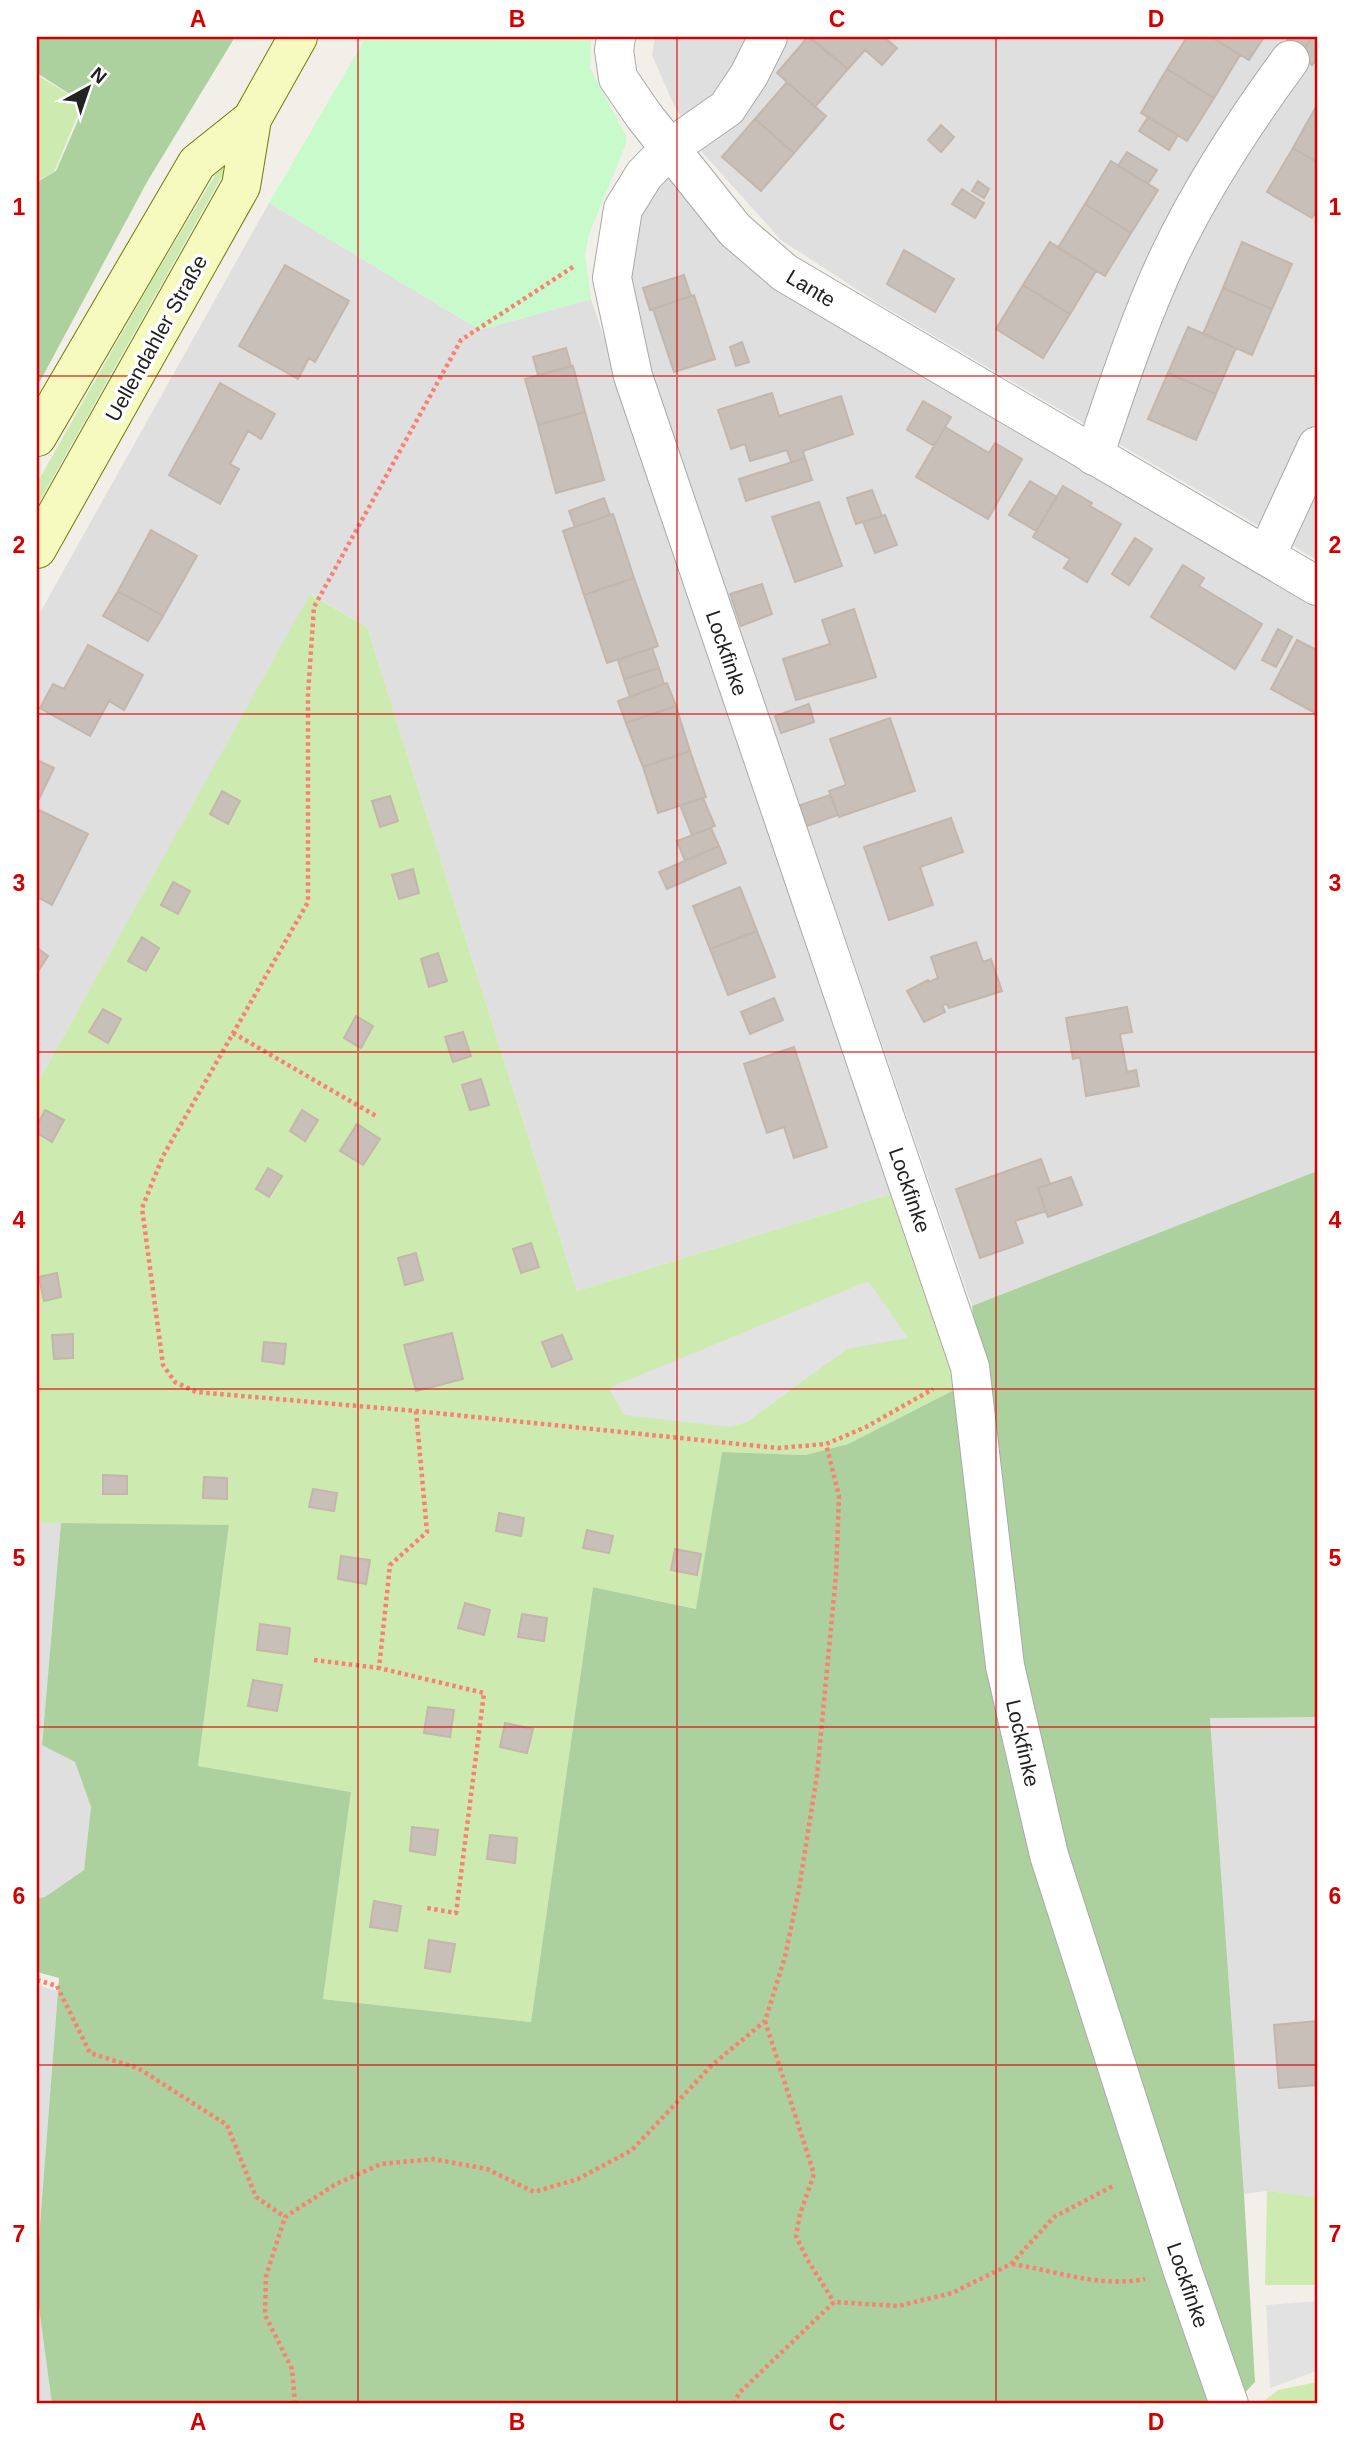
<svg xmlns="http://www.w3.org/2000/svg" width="1354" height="2441" font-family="Helvetica,sans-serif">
<rect width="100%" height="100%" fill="#f2efe9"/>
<!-- residential -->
<path fill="#e0dfdf" d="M 655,37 L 1317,37 L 1317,560 L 878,303 L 781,240 L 702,152 L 673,103 L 652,55 Z
M 673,173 L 722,242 L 1317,605 L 1317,1171 L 972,1306 L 633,319 L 625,250 L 657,184 Z
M 269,203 L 480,330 L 591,299 L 891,1194 L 577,1291 L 367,627 L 311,594 L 37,1084 L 37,618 Z
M 37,1523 L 61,1523 L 42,1744 L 75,1762 L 91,1807 L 84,1870 L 45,1897 L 37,1898 Z
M 1210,1717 L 1317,1717 L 1317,2197 L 1267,2191 L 1244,2194 Z
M 37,1985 L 58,1991 L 37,2264 Z
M 37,2293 L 52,2404 L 37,2404 Z"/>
<!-- grass -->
<path fill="#cdebb0" d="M 37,75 L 83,103 L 54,172 L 37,181 Z
M 230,162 L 37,506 L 37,483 L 151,282 L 222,164 Z
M 310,594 L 367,627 L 577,1291 L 891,1194 L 958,1388 L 848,1444 L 805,1455 L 722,1452 L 697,1609 L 593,1587 L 531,2022 L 323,1999 L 351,1792 L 198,1766 L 229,1526 L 37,1523 L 37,1084 Z
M 1267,2191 L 1317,2197 L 1317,2285 L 1265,2285 Z
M 1317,2382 L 1317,2404 L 1260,2404 L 1278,2390 Z"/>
<!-- forest -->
<path fill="#add19e" d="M 37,37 L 235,37 L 147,182 L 37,387 L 37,182 L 56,171 L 85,104 L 37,73 Z
M 1317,1171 L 1317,1717 L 1210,1718 L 1244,2194 L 1255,2382 L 1237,2401 L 1025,1712 L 972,1306 Z
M 958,1388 L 995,1659 L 1217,2404 L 52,2404 L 37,2293 L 37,2264 L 59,1978 L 37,1972 L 37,1898 L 45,1897 L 84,1870 L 91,1807 L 75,1762 L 42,1745 L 61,1523 L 229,1525 L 198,1766 L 351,1792 L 323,1999 L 531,2022 L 593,1587 L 696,1609 L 722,1452 L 805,1455 L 848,1444 Z"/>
<!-- park -->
<path fill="#c8facc" d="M 366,37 L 591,37 L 590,68 L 626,136 L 626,144 L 589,234 L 585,254 L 591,299 L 480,330 L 269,203 Z"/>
<!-- parking -->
<path fill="#e2e2e2" d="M 868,1281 L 908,1338 L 847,1349 L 747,1422 L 731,1427 L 624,1415 L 609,1388 Z
M 1317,2301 L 1317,2371 L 1270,2388 L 1266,2305 Z"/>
<!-- building -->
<path fill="#c7bfb8" stroke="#c4b6ab" stroke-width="2" d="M 808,37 L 848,69 L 815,107 L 777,73 Z
M 810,37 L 884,37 L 897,48 L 882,65 L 865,50 L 848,69 Z
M 1187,37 L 1211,37 L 1240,55 L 1214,98 L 1167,69 Z
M 1211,37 L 1264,37 L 1249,60 Z
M 1290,37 L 1313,37 L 1299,55 L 1284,44 Z
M 1313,37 L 1317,37 L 1317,59 L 1312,65 L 1299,55 Z
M 1167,69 L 1214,98 L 1187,141 L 1141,113 Z
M 787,82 L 826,116 L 794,153 L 755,119 Z
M 1317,105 L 1317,162 L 1293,148 Z
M 1148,117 L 1178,135 L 1169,150 L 1139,131 Z
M 755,119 L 794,153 L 761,191 L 722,157 Z
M 941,125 L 954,137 L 941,152 L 928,140 Z
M 1293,148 L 1317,162 L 1317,210 L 1312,218 L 1267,192 Z
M 1127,152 L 1157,170 L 1148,184 L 1118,166 Z
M 1111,161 L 1158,190 L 1131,233 L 1085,204 Z
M 978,181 L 989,189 L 984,198 L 972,191 Z
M 962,189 L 984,203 L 975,218 L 952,204 Z
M 1085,204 L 1131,233 L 1105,276 L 1058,248 Z
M 1050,242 L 1096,271 L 1070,314 L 1023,285 Z
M 1242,242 L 1292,264 L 1272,309 L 1223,288 Z
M 904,250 L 954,279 L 935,312 L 887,284 Z
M 285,265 L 349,301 L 315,362 L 309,358 L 298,379 L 239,346 Z
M 684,275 L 691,296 L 650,310 L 643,288 Z
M 1023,285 L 1070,314 L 1043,358 L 996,329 Z
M 1223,288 L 1272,309 L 1252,355 L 1203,334 Z
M 694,295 L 715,359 L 674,372 L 653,309 Z
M 1188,327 L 1236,348 L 1216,394 L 1168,373 Z
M 742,342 L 749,362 L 736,366 L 730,347 Z
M 566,348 L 571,366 L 538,375 L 533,357 Z
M 573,366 L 585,412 L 538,425 L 525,379 Z
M 1168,373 L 1216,394 L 1196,440 L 1148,419 Z
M 220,383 L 275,414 L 261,439 L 248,431 L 230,464 L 239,469 L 220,504 L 169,475 Z
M 772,393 L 779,416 L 841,396 L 853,434 L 803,451 L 805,458 L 791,462 L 787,450 L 750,461 L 745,444 L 731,449 L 718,410 Z
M 923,401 L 951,417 L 934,446 L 907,430 Z
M 585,412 L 604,480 L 556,493 L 538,425 Z
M 945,427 L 989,453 L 995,443 L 1022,459 L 988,519 L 916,477 Z
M 805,458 L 812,480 L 746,501 L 739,479 Z
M 1030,481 L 1057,497 L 1036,531 L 1009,515 Z
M 1063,486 L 1092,503 L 1090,506 L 1121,524 L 1087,582 L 1064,568 L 1070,559 L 1033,537 Z
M 872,490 L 882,516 L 856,524 L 847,498 Z
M 604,498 L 610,515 L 575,527 L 569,511 Z
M 819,502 L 842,566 L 795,582 L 772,517 Z
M 613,514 L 634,578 L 584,595 L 563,531 Z
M 885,515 L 897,545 L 875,553 L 863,522 Z
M 151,530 L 197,556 L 163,616 L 118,591 Z
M 1135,538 L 1152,549 L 1129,585 L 1112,574 Z
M 1183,565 L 1204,578 L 1199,586 L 1262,624 L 1235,669 L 1151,617 Z
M 634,578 L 658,646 L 607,663 L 584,595 Z
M 762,584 L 772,614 L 741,626 L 730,594 Z
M 118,591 L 163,616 L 148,641 L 103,616 Z
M 854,609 L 876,677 L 796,700 L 783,659 L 830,644 L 822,620 Z
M 1278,629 L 1292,637 L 1276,667 L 1262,660 Z
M 1297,640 L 1317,650 L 1317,714 L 1271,689 Z
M 88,645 L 143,675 L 124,710 L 109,701 L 90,736 L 40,708 L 53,684 L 64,689 Z
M 652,648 L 659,668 L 624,679 L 618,660 Z
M 659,668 L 664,684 L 630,697 L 624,679 Z
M 667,683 L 676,706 L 626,723 L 618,701 Z
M 809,704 L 814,722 L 781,733 L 775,716 Z
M 676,706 L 690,751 L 643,767 L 626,723 Z
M 890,718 L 915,791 L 839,817 L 829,791 L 846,785 L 830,739 Z
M 690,751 L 706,797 L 658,813 L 643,767 Z
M 37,760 L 54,768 L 38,801 L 37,800 Z
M 222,791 L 240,801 L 228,824 L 210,814 Z
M 830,795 L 838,815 L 804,827 L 798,806 Z
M 390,796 L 398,821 L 380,827 L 372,801 Z
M 703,798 L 715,826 L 692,835 L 680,805 Z
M 37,809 L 88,834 L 52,905 L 37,897 Z
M 951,818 L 963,852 L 920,867 L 933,905 L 889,920 L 864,847 Z
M 711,828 L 719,846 L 685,861 L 677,841 Z
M 719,846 L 726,863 L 667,889 L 659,872 Z
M 413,869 L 419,893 L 399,899 L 392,875 Z
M 173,882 L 190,891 L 178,914 L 161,905 Z
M 740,887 L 757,931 L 710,949 L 693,906 Z
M 757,931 L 775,977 L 728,995 L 710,949 Z
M 142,937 L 159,948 L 146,971 L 128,961 Z
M 976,942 L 983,962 L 991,959 L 1002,991 L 949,1008 L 947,1004 L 942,1005 L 945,1012 L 924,1022 L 907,991 L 928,980 L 929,982 L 938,978 L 931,957 Z
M 37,948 L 48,956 L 37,973 Z
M 438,953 L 447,981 L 429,987 L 421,959 Z
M 774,998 L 783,1020 L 750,1034 L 741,1012 Z
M 1127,1007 L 1132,1032 L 1120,1034 L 1127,1072 L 1136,1070 L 1139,1086 L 1086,1096 L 1080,1057 L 1073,1059 L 1066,1018 Z
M 103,1009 L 121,1019 L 108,1043 L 89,1032 Z
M 356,1016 L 373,1026 L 361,1048 L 344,1038 Z
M 463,1032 L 471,1056 L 453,1062 L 445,1037 Z
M 794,1047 L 827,1147 L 794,1158 L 784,1127 L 767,1133 L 744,1064 Z
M 481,1079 L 489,1105 L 470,1110 L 462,1085 Z
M 45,1110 L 64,1120 L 52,1142 L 37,1133 L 37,1126 Z
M 302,1110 L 318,1120 L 305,1141 L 290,1131 Z
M 357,1124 L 380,1139 L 363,1165 L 340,1151 Z
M 1041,1159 L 1050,1184 L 1038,1188 L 1046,1211 L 1015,1221 L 1023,1243 L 980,1258 L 956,1189 Z
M 268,1168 L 282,1176 L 269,1197 L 256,1189 Z
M 1071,1177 L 1082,1205 L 1048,1217 L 1038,1188 Z
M 531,1243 L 539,1267 L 521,1273 L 513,1249 Z
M 416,1253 L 423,1280 L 405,1285 L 398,1258 Z
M 57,1273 L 61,1297 L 44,1301 L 39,1277 Z
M 452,1333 L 463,1379 L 416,1391 L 404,1345 Z
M 73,1334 L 73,1358 L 54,1359 L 52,1335 Z
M 562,1335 L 572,1359 L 552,1367 L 542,1342 Z
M 264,1342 L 286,1344 L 284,1364 L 262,1361 Z
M 103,1475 L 127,1476 L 127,1494 L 103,1494 Z
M 204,1477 L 227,1478 L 227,1499 L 203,1498 Z
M 313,1489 L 337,1493 L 334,1511 L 309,1507 Z
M 499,1513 L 524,1518 L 521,1536 L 496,1531 Z
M 587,1530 L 613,1536 L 609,1553 L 583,1548 Z
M 675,1549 L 701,1554 L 697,1575 L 671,1570 Z
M 341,1556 L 370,1560 L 366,1584 L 338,1579 Z
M 465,1603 L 490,1610 L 484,1635 L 458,1628 Z
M 522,1614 L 547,1618 L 544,1641 L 518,1637 Z
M 260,1624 L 290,1628 L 287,1654 L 257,1650 Z
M 253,1680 L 282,1685 L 277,1711 L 248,1706 Z
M 428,1707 L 454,1710 L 450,1737 L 424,1733 Z
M 505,1723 L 533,1729 L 527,1753 L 500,1747 Z
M 412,1827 L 438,1830 L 435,1855 L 410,1851 Z
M 490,1835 L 517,1838 L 515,1863 L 487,1859 Z
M 374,1901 L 401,1906 L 397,1931 L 370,1927 Z
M 429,1940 L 455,1944 L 450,1972 L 425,1968 Z
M 1317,2021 L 1317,2085 L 1279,2088 L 1274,2025 Z"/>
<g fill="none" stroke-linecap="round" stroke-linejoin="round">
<defs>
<path id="street" d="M 616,37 L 614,50 L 618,78 L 644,116 L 735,230 L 785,273 L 1317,586
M 768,37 L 749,75 L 727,108 L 670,148 L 644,175 L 623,209 L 612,278 L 633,376 L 970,1367 L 1005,1666 L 1049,1855 L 1182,2269 L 1229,2404
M 1094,456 C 1117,388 1139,320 1169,256 C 1202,187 1245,121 1290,60
M 1266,556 L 1317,446"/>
<path id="secondary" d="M 37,437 L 197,163 L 252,119
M 37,549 L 241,186 L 252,119 L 298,37"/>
</defs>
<!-- street casing -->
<use href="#street" stroke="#a9a9a9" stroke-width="40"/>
<!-- secondary casing -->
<use href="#secondary" stroke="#707d05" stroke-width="40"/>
<!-- path -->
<path stroke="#fa8072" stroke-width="4.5" stroke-dasharray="3.5 3.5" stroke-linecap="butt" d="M 573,267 L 461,340 L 314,607 L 308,694 L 308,902 L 163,1156 L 142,1208 L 163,1365 L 175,1382 L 196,1392 L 416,1411 L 778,1448 L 826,1444 L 866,1427 L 933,1389
M 233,1033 L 376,1116
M 416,1411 L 427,1532 L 390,1565 L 379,1668 L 484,1693 L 456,1913 L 427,1908
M 314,1660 L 379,1668
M 37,1980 L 57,1986 L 90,2053 L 138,2068 L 227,2125 L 256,2197 L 285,2217
M 765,2021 L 814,2174 L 800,2214 L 796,2236 L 807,2259 L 834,2302
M 1012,2264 C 1057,2271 1099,2288 1145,2279
M 295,2404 L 292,2369 L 265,2315 L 266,2276 L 285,2217 L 336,2184 L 381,2164 L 433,2159 L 487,2169 L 534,2192 L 578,2179 L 632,2150 L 712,2065 L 765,2021 L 785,1957 L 799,1889 L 817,1775 L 836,1575 L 839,1496 L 826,1444
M 734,2404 L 739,2393 L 834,2302 L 898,2306 L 952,2293 L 1011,2264 L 1054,2217 L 1115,2185"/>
<!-- street -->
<use href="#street" stroke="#fff" stroke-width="38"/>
<!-- secondary -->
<use href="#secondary" stroke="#f7fabf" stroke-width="38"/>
</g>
<!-- grid -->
<path fill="none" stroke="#d40000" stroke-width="2" stroke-opacity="0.55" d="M 358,37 L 358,2404M 677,37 L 677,2404M 996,37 L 996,2404M 37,376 L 1317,376M 37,714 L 1317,714M 37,1052 L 1317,1052M 37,1389 L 1317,1389M 37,1727 L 1317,1727M 37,2065 L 1317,2065"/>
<g text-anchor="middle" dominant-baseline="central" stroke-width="7" stroke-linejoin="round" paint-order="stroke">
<!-- street labels -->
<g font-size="21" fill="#222" stroke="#fff">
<text transform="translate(811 288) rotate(31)">Lante</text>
<text transform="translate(156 338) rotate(-61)">Uellendahler Straße</text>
<text transform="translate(727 653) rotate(71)">Lockfinke</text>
<text transform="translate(910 1190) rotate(71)">Lockfinke</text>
<text transform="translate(1023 1743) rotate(77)">Lockfinke</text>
<text transform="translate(1188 2285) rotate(71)">Lockfinke</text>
</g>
</g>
<!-- border -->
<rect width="1354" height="2441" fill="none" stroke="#ffffff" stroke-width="77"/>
<!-- north arrow -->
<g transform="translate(88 88) rotate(40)" stroke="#ffffff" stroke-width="5" paint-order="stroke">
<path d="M0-5L12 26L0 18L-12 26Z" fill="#222222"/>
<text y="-10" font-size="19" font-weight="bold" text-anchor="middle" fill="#222222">N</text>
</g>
<rect x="38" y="38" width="1278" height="2364" fill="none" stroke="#d40000" stroke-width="2.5"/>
<g font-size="23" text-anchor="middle" font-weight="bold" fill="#d40000">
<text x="198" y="27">A</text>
<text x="517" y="27">B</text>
<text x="837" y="27">C</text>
<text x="1156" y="27">D</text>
<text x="19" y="215">1</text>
<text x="1335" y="215">1</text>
<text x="19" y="553">2</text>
<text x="1335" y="553">2</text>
<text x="19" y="891">3</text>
<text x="1335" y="891">3</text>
<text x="19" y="1228">4</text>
<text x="1335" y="1228">4</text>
<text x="19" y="1566">5</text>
<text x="1335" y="1566">5</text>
<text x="19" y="1904">6</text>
<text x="1335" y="1904">6</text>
<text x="19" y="2242">7</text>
<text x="1335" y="2242">7</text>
<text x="198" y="2430">A</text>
<text x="517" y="2430">B</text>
<text x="837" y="2430">C</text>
<text x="1156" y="2430">D</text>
</g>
</svg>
